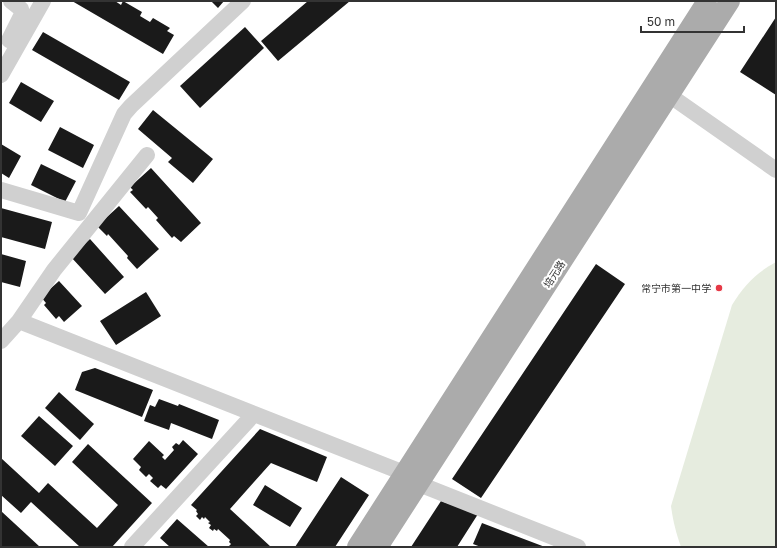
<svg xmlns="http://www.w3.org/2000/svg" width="777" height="548" font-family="'Golos Text','Noto Sans SC',sans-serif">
<rect width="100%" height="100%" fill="#fff"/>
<!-- green -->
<path fill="#e6ecdf" d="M 776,262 L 776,547 L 681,547 C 676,533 673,521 671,506 L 732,305 C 744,285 756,273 776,262 Z"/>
<!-- building -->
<path fill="#1a1a1a" d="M 72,1 L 115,1 L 121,5 L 123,1 L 142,12 L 140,16 L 150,22 L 153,18 L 170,28 L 167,31 L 174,35 L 163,54 Z
M 211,1 L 224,1 L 218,8 Z
M 308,1 L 350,1 L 278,61 L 261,41 Z
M 776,17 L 776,95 L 740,72 Z
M 245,27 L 264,48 L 200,108 L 180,86 Z
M 43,32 L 130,82 L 119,100 L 32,50 Z
M 21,82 L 54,101 L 41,122 L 9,103 Z
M 153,110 L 213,159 L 193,183 L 168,162 L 172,158 L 138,129 Z
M 60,127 L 94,145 L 83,168 L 48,150 Z
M 1,144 L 21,156 L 9,178 L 1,173 Z
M 41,164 L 76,181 L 65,202 L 31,185 Z
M 151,168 L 201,223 L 181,242 L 174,236 L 172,238 L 156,220 L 158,218 L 148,207 L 146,209 L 130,192 L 133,190 L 130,187 Z
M 119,206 L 159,249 L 137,269 L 127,258 L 128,256 L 108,234 L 107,236 L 97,226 Z
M 1,208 L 52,222 L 45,249 L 1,237 Z
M 90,239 L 124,277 L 105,294 L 71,257 Z
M 1,254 L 26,261 L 20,287 L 1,282 Z
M 596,264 L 625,284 L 481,498 L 452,479 Z
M 59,281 L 82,306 L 64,322 L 59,316 L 56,319 L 44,305 L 46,303 L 41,297 Z
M 146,292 L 161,316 L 116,345 L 100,321 Z
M 95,368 L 153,390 L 142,417 L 75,390 L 82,372 Z
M 59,392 L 94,424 L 80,440 L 45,408 Z
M 159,399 L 178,406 L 179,404 L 219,420 L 212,439 L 171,423 L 169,430 L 144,421 L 150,405 L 155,407 Z
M 39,416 L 73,446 L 55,466 L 21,436 Z
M 260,429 L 327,457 L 317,482 L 271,463 L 230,509 L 271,547 L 230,547 L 229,546 L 231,544 L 229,542 L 230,540 L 218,529 L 217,531 L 214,529 L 213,531 L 209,528 L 211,525 L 208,523 L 210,522 L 205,517 L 204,519 L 202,517 L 200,520 L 196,516 L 198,514 L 196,511 L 197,510 L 191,505 Z
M 183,440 L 198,454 L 166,489 L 161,485 L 158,488 L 150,481 L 153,478 L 149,474 L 146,477 L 139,470 L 141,467 L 133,459 L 149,441 L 164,455 L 162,457 L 165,460 L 174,450 L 172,447 L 176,443 L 179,445 Z
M 88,444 L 152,503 L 112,547 L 80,547 L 31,502 L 21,513 L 1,495 L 1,458 L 39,493 L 48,483 L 97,528 L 118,505 L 72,462 Z
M 341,477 L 369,495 L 335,547 L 295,547 Z
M 265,485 L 302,508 L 290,527 L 253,505 Z
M 441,501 L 478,514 L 457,547 L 411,547 Z
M 1,511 L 40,547 L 1,547 Z
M 177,519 L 209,547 L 170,547 L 160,538 Z
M 482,523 L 545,547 L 481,547 L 473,544 Z"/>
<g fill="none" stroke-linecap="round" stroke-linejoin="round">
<!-- minor -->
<path stroke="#d0d0d0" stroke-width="16" d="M 9,40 L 22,14 L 21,9 L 11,1
M 1,75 L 43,1
M 669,95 L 776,170
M 1,190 L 79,213 L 124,114 L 131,106 L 243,1
M 19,321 L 404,473
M 1,341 L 19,321 L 54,270 L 147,155
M 419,484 L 578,547
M 132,547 L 254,414"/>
<!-- major -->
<path stroke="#ababab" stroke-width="20" d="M 357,547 L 707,1
M 378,547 L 730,1"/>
</g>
<!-- markers -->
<circle fill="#e63946" stroke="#fff" stroke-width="1.5" cx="719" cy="288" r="4"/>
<g text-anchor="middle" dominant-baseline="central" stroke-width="4" stroke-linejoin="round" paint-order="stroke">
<!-- street labels -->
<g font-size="10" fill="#333" stroke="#fff">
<text transform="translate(554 274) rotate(-57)">培元路</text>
</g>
<!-- poi labels -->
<g font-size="10" fill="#333" stroke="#fff" text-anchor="end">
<text x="711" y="288">常宁市第一中学</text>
</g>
</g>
<!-- border -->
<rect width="777" height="548" fill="none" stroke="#333333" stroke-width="4"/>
<!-- scale -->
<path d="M641 26v6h103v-6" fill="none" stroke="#333333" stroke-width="2"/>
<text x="647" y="26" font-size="12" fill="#333333" stroke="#ffffff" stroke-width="3" paint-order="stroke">50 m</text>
</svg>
